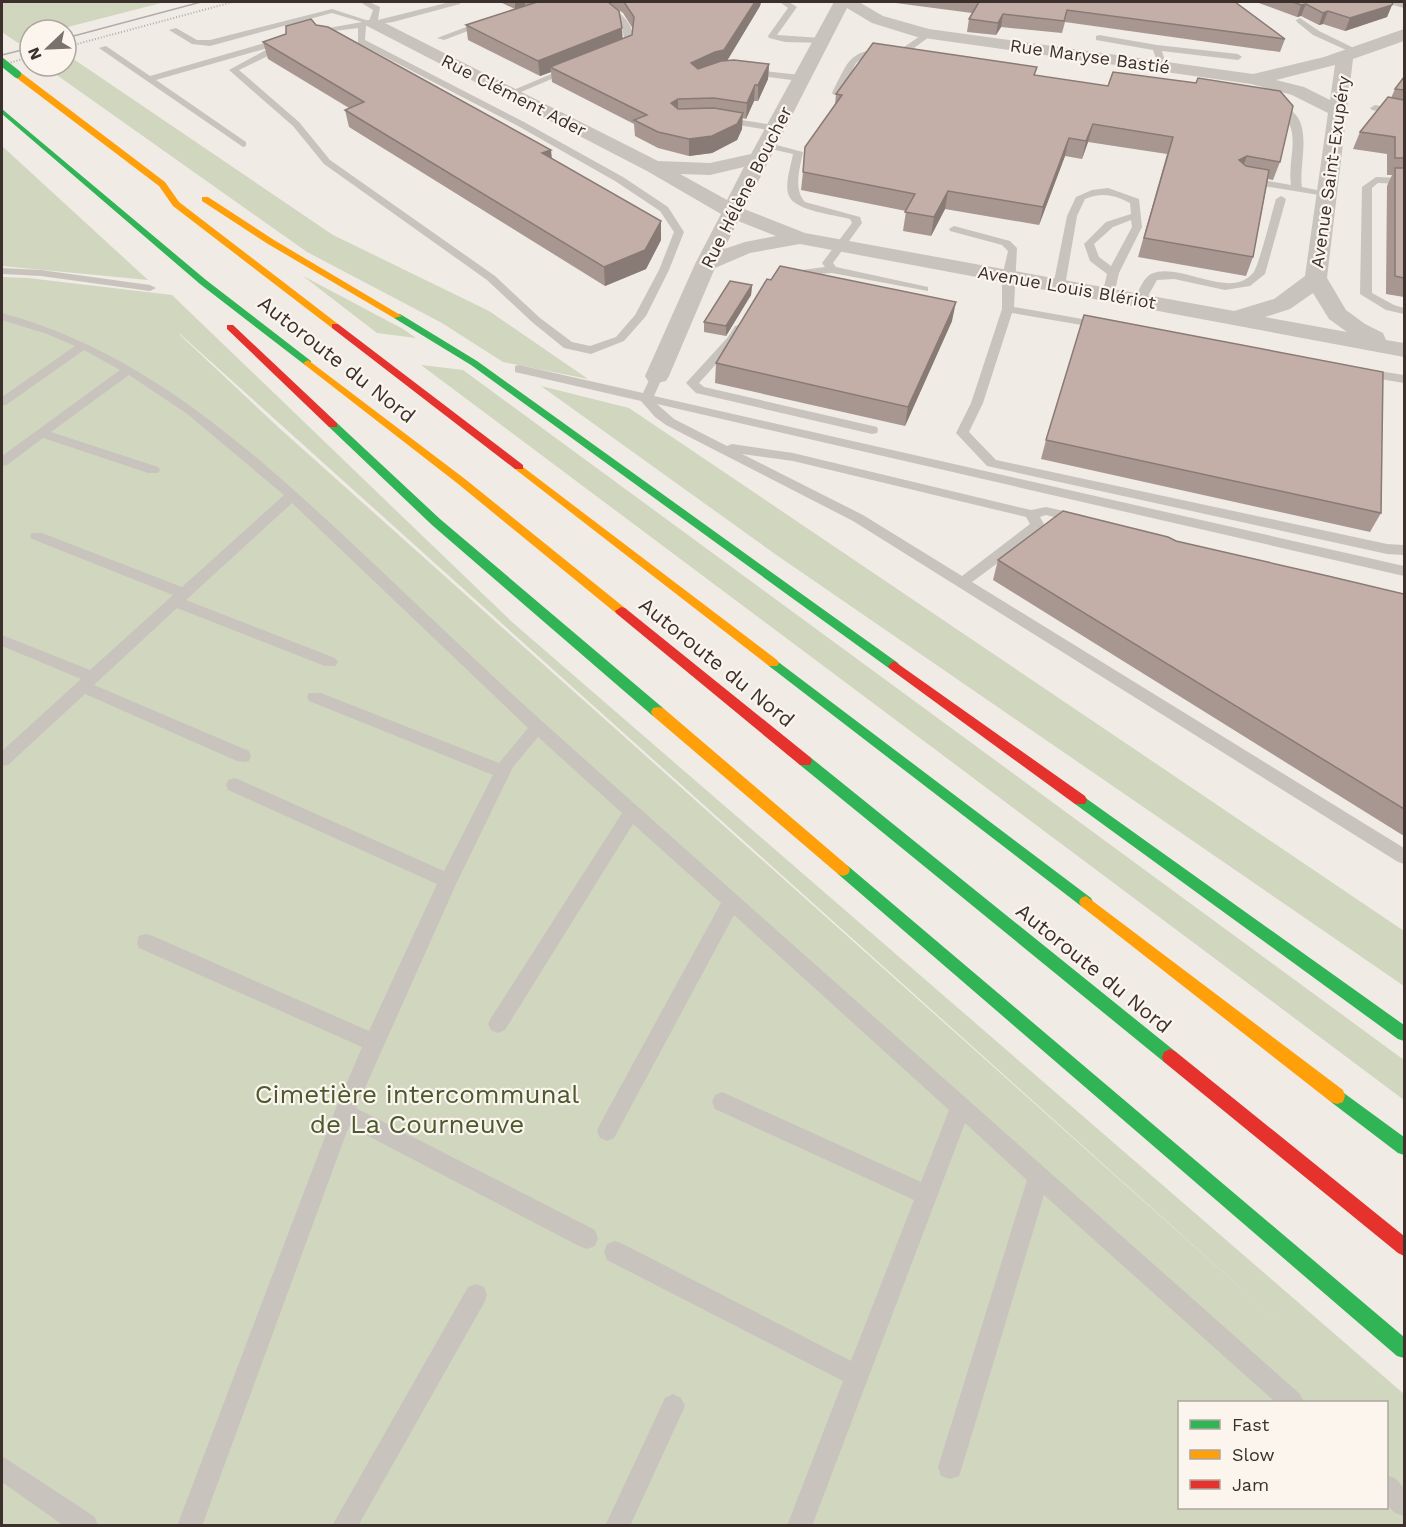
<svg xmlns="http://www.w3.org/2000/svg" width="1406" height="1527" font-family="'Work Sans',sans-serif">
<rect width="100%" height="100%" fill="#f0ebe5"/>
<!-- green -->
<path fill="#d1d6bf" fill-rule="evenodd" d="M 2,2 L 165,2 L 56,30 L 30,30 L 30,39 L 18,43 L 2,32 Z
M 66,54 L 333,235 L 489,311 L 588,379 L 503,362 L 442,323 L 307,252 L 44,66 L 66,66 Z
M 2,146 L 148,280 L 2,266 Z
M 303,276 L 403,329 L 416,338 L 377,333 Z
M 2,277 L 28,278 L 172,295 L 512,622 L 1404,1394 L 1404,1525 L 2,1526 ZM 179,334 L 180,334 L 1281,1324 L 278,427 ZM 1180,1402 L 1386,1402 L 1386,1508 L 1180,1508 Z
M 421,365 L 463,370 L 1404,1060 L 1404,1100 Z
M 541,386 L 629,408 L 1404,931 L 1404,986 L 775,554 Z"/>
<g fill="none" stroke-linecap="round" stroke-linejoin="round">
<!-- lane -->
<path fill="#c9c3be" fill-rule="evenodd" d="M 360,2 L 369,2 L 380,7 L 378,20 L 450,2 L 461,2 L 460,4 L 393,22 L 366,26 L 365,40 L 524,122 L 623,177 L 668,207 L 684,232 L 669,270 L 646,316 L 624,341 L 591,354 L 564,348 L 532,322 L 487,280 L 324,164 L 293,126 L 229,70 L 264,51 L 289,46 L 289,50 L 270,55 L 239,70 L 299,122 L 330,160 L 495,276 L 540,318 L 572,342 L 590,346 L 616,337 L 635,315 L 659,270 L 674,232 L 660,211 L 615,181 L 518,126 L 358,43 L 358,28 L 310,34 L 306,32 L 362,22 L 332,13 L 210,46 L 192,44 L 169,30 L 176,28 L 197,40 L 210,40 L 332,9 L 369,21 L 373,10 Z
M 595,2 L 604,2 C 620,12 639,26 632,48 L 617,52 L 617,48 L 625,45 L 622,25 Z
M 780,2 L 789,2 L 797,7 L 777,35 L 822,38 L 825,39 L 825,43 L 785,42 L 769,38 L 768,36 L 788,8 Z
M 1300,18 L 1319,31 L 1362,52 L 1355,54 L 1313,35 L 1297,22 L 1296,20 Z
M 485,20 L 492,22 L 444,40 L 437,38 Z
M 926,32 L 933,34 L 910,51 L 904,51 L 904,47 Z
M 1099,35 L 1157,45 L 1238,54 L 1242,57 L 1238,60 L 1162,51 L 1164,58 L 1159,68 L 1156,69 L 1152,66 L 1156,58 L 1153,50 L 1096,40 L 1096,36 Z
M 268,42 L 272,45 L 271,47 L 156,80 L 246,142 L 246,146 L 243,147 L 99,48 L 106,46 L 150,76 Z
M 888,46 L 892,49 L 891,51 L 866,55 L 856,63 L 840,95 L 834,95 L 832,93 C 850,58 848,53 888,46 Z
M 568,67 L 575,69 L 514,95 L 506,93 Z
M 747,69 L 800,75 L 804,78 L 800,81 L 744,74 L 744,70 Z
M 1375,105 L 1404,110 L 1404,116 L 1372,110 L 1370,108 Z
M 1287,108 C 1315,122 1298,164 1302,187 L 1331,193 L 1331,197 L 1245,183 L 1240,180 L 1245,177 L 1291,185 C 1287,157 1302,137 1282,111 Z
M 722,117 L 774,125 L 779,128 L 774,131 L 719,122 L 717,120 Z
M 765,142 L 803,152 C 800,168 793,189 805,202 L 860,217 L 862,223 L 833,263 L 836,267 L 928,287 L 928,291 L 832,273 L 782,277 L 780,275 L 786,272 L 825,267 L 822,263 L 852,223 L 850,219 C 836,215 795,211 789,196 C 784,185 791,166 793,154 L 762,147 L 760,145 Z
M 1376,177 L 1404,178 L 1404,184 L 1378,183 L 1372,188 L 1372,293 L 1394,305 L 1404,308 L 1404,314 L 1386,310 L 1360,294 L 1362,187 Z
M 1108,188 L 1139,199 L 1142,227 L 1119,273 L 1114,295 L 1108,298 L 1102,295 L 1107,274 L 1090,261 L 1084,244 L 1106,222 L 1131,214 L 1130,203 C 1114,195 1102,192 1085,199 L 1077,216 L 1065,286 L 1059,289 L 1055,288 L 1053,286 L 1067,216 L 1076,197 L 1092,190 ZM 1131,220 L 1132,227 L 1111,266 L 1099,257 L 1094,244 L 1113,227 Z
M 1281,196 L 1286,199 L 1265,274 L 1250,286 L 1225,290 L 1174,279 L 1157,280 L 1144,303 L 1136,303 L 1134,301 C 1138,293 1142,279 1151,274 C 1180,261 1229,301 1253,273 C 1259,266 1272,212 1276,199 Z
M 954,226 L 1010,241 L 1017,248 L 1014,307 L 1105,323 L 1111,326 L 1105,329 L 1012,313 L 983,403 L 969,432 L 996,460 L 1387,544 L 1404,545 L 1404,555 L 1387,554 L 987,466 L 956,433 L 971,403 L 1002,309 L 1002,277 L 1008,251 L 1002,245 L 950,231 L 949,229 Z
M 2,268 L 41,270 L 150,285 L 156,288 L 150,291 L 41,276 L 2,274 Z
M 2,313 C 138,350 239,439 341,533 C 412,599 481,667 553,731 C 801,953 1051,1173 1300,1394 L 1304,1402 L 1275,1402 L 1044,1195 L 962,1467 L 959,1476 L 950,1479 L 941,1476 L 938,1467 L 1027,1180 L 965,1123 L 812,1526 L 787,1526 L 843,1381 L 607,1260 L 604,1252 L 607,1244 L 615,1241 L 623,1244 L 851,1361 L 914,1200 L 715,1109 L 712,1102 L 715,1095 L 722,1092 L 921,1182 L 949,1110 L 734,915 L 614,1138 L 607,1141 L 600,1138 L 597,1131 L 600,1124 L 721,903 L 633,824 L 505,1030 L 498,1033 L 491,1030 L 488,1024 L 491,1018 L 622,813 L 538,737 L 513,767 L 457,882 L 356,1108 L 595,1230 L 598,1238 L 595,1246 L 587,1249 L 579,1246 L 349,1126 L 202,1526 L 177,1526 L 334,1113 L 362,1047 L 139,948 L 137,942 L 139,936 L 146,934 L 153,936 L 369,1031 L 437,884 L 228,790 L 226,785 L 228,780 L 234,778 L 240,780 L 444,871 L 493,775 L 309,701 L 307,697 L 309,693 L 321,693 L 499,763 L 528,728 L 292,503 L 186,600 L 335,658 L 338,662 L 335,666 L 325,666 L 177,608 L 94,685 L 249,751 L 251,756 L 249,761 L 243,762 L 237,761 L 85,694 L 8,765 L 2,766 L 2,751 L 81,679 L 2,646 L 2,635 L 90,670 L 173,595 L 32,539 L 30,536 L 32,533 L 42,533 L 182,587 L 284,495 L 186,413 L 129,375 L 51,432 L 158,467 L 160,470 L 158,473 L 148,473 L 43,438 L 7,465 L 2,466 L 2,456 L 120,370 L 84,350 L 6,405 L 2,406 L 2,397 L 75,346 L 47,334 L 2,320 Z
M 739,325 L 745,328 L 737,341 L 699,383 L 704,387 L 877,427 L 878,430 L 877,433 L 872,434 L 696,393 L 686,383 L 728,337 L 735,326 Z
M 519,365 L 643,393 L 651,376 L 657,372 L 663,376 L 654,396 L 1404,566 L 1404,576 L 657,404 L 674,419 L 727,446 L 732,444 L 793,453 L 1031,510 L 1046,507 L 1086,516 L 1088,519 L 1081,524 L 1046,515 L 1040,517 L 1044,524 L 1037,534 L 972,582 L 1404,848 L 1404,864 L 1398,862 L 853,521 L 666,425 L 655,417 L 641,401 L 515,372 L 515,366 ZM 742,454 L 793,461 L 1026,517 L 1030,524 L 962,576 L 863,515 Z
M 1360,368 L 1404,375 L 1404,383 L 1356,375 L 1354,372 Z
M 476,1284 L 484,1287 L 487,1295 L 484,1303 L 358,1526 L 332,1526 L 468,1287 Z
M 673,1394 L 681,1398 L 685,1406 L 630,1526 L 605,1526 L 665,1398 Z
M 2,1456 L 95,1517 L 98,1526 L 64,1526 L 2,1482 Z
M 1386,1475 L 1395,1478 L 1404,1488 L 1404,1516 L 1395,1513 L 1386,1504 Z"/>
<!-- street -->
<path fill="#c9c3be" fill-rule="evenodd" d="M 834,2 L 859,2 L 883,16 L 929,29 L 1253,74 L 1324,57 L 1404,29 L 1404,41 L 1353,59 L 1327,278 L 1346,310 L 1365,324 L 1383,333 L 1386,340 L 1404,343 L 1404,357 L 800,244 L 750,253 L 715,268 L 669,376 L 666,381 L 657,383 L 648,381 L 645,376 L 695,264 L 721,214 L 647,171 L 367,26 L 365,23 L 367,20 L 379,20 L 658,161 L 710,163 L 751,154 ZM 847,8 L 872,23 L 917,37 L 1251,84 L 1292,95 L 1328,113 L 1305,276 L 1274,299 L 1234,311 L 805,233 L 744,209 ZM 1335,65 L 1330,100 L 1304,87 L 1276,80 ZM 744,167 L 727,200 L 680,174 L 710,175 ZM 738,221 L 776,236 L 745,242 L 724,249 ZM 1313,293 L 1329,319 L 1347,332 L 1265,317 L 1290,309 Z
M 1391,2 L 1404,2 L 1404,8 L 1393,5 Z"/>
<!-- fast -->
<path fill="#30b455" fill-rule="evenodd" d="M 2,109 L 206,280 L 311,361 L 311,365 L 305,365 L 200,284 L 2,114 Z
M 394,314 L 400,314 L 477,361 L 898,663 L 900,666 L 898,669 L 890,669 L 471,365 L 394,318 Z
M 333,422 L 337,423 L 440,519 L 663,708 L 665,712 L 663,716 L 653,716 L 432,525 L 329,427 L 329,423 Z
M 773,658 L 1091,898 L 1093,902 L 1091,906 L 1086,908 L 1081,906 L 769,666 L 767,663 L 769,660 Z
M 805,756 L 810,757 L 1176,1052 L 1178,1057 L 1176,1062 L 1170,1065 L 1164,1062 L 800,765 L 798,761 L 800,757 Z
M 1080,794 L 1404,1025 L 1404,1041 L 1398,1039 L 1075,804 L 1073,800 L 1075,796 Z
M 843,864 L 848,866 L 1404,1337 L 1404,1358 L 1397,1356 L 838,874 L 836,870 L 838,866 Z
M 1337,1088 L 1404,1137 L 1404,1155 L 1398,1153 L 1331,1102 L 1329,1096 L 1331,1090 Z"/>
<!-- slow -->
<path fill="#ff9f0a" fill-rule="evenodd" d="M 14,72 L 20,72 L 165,182 L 179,202 L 338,324 L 338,328 L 332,328 L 173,206 L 159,186 L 14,76 Z
M 202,197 L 208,197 L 274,240 L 402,316 L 394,318 L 268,244 L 202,201 Z
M 308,360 L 465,479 L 625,608 L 627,611 L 625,614 L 617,614 L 457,483 L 305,365 L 303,363 Z
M 519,464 L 777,660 L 779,663 L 777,666 L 769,666 L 515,469 L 514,467 Z
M 658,707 L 663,708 L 848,866 L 850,870 L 848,874 L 843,876 L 838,874 L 653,716 L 651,712 L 653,708 Z
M 1086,896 L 1343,1090 L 1345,1096 L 1343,1102 L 1337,1104 L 1331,1102 L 1081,906 L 1079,902 L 1081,898 Z"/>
<!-- jam -->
<path fill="#e5322d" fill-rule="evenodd" d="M 332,324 L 338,324 L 523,465 L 523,469 L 515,469 L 332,328 Z
M 227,325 L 233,325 L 337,423 L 337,427 L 329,427 L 227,329 Z
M 621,607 L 625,608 L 810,757 L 812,761 L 810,765 L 800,765 L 617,614 L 615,611 Z
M 894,661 L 1085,796 L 1087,800 L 1085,804 L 1075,804 L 890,669 L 888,666 Z
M 1170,1049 L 1176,1052 L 1404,1236 L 1404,1256 L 1398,1253 L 1164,1062 L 1162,1057 L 1164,1052 Z"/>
<!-- tram -->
<path stroke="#b1aca8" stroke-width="1.5" d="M 66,38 L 201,2
M 2,55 L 30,48"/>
<!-- rail -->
<path stroke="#b1aca8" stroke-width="2" stroke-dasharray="1 2" stroke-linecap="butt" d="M 66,47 L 233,2
M 2,65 L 30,57"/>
<!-- fast-bridge -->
<path stroke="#30b455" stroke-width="8" d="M 2,62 L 17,74"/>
</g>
<!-- wall -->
<path fill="#a89690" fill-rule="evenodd" d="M 500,2 L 761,2 L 760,6 L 727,60 L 769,64 L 768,79 L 758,101 L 754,101 L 746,119 L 742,118 L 742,129 L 737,140 L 712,153 L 689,156 L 658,148 L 635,136 L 634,124 L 552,82 L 551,72 L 540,76 L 468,40 L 466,25 L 525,6 L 515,9 ZM 611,4 L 623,13 L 633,29 L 632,35 L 622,39 Z
M 888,2 L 1235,2 L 1285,39 L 1280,52 L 1065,22 L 1062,33 L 1001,27 L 996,35 L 967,32 L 969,19 L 972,13 Z
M 1256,2 L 1393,2 L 1387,17 L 1345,31 L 1323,24 L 1319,25 L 1301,16 L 1297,17 Z
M 316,25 L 552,159 L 661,240 L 646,269 L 605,286 L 349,127 L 345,110 L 349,108 L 268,59 L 263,42 Z
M 1036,76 L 1280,162 L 1273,180 L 1268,179 L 1253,257 L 1246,276 L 1138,257 L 1167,154 L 1088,142 L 1082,159 L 1065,156 L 1039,225 L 945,209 L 931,236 L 903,231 L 906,211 L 801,190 L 803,172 L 835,105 L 836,94 Z
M 1404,77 L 1404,297 L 1386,294 L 1387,186 L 1392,175 L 1387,175 L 1387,154 L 1353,149 L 1360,132 L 1391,98 L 1395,89 Z
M 752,285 L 751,295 L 726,336 L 704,332 L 704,322 Z
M 952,321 L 905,426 L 715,383 L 716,363 Z
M 1046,440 L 1381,513 L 1370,532 L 1041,459 Z
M 1176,541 L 1404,594 L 1404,836 L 993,580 L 998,560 Z"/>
<!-- shaded-wall -->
<path fill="#887a75" d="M 515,2 L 525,2 L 525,5 L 515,9 Z
M 755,2 L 761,2 L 760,6 L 724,66 L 691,78 L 691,63 L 715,52 Z
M 1306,4 L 1301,16 L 1297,17 L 1301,5 Z
M 1392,5 L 1387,17 L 1345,31 L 1350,18 Z
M 1328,11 L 1323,24 L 1319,25 L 1323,13 Z
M 1003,14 L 1001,27 L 996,35 L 998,23 Z
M 622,28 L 623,44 L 550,67 L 551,72 L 540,76 L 538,61 Z
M 769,64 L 768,79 L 758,101 L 758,85 Z
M 755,85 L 754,101 L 746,119 L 747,103 Z
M 678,99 L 678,115 L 671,103 Z
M 743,113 L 742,129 L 737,140 L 712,153 L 689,156 L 689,139 Z
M 1093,124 L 1088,142 L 1082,159 L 1086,141 Z
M 1069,138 L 1065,156 L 1039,225 L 1043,207 Z
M 551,150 L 553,168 L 542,153 Z
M 1247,156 L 1240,174 L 1239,160 Z
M 948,191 L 945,209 L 931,236 L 934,217 Z
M 661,221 L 661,240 L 646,269 L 605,286 L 604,267 Z
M 752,285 L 751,295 L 726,336 L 726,326 Z
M 956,302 L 952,321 L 905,426 L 908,407 Z"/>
<!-- building -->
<path fill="#c3afa7" stroke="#887a75" stroke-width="1.5" d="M 530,2 L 608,2 L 619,11 L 622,28 L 538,61 L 466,25 L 534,3 Z
M 624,2 L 755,2 L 724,50 L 715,52 L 691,63 L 698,69 L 721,61 L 734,60 L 769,64 L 758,85 L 755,85 L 747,103 L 714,98 L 678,99 L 671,103 L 678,109 L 714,108 L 743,113 L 737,124 L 712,136 L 689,139 L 658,132 L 634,120 L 647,115 L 550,67 L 632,35 L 634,17 Z
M 979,2 L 1235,2 L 1285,39 L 1067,10 L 1064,21 L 1003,14 L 998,23 L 969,19 Z
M 1293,2 L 1393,2 L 1392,5 L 1350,18 L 1328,11 L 1323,13 L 1306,4 L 1301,5 Z
M 311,19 L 316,25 L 328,27 L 551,150 L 542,153 L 661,221 L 645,250 L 604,267 L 345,110 L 364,102 L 263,42 L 286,34 L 286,26 Z
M 873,43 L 1037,67 L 1034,75 L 1108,86 L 1113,72 L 1196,83 L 1198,78 L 1280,91 L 1293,106 L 1280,162 L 1247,156 L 1239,160 L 1246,166 L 1269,170 L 1253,257 L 1144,238 L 1173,137 L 1093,124 L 1086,141 L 1069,138 L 1043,207 L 948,191 L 934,217 L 905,212 L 915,194 L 803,172 L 805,147 L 842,95 L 836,94 Z
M 1404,77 L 1404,90 L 1395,89 Z
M 1388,97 L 1404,100 L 1404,158 L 1395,158 L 1395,137 L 1360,132 Z
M 1395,168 L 1404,168 L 1404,278 L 1395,276 Z
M 780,266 L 956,302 L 908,407 L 716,363 L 767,279 L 771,280 Z
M 730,281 L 752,285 L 726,326 L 704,322 Z
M 1084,315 L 1383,372 L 1381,513 L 1046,440 Z
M 1063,511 L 1168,537 L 1176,541 L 1328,576 L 1404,594 L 1404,809 L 998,560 Z"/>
<g text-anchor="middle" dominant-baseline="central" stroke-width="4.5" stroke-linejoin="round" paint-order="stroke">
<!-- far-street labels -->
<g font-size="18" fill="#3b302b" stroke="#fbf5ee">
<text transform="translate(1090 56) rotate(8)">Rue Maryse Bastié</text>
<text transform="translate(514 95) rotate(27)">Rue Clément Ader</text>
<text transform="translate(1330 172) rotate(-82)">Avenue Saint-Exupéry</text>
<text transform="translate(746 187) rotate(-63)">Rue Hélène Boucher</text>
<text transform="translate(1067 287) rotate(10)">Avenue Louis Blériot</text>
</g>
<!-- street labels -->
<g font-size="21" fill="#3b302b" stroke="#fbf5ee">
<text transform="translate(337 359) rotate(38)">Autoroute du Nord</text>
<text transform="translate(717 662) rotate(39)">Autoroute du Nord</text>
<text transform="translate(1094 968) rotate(39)">Autoroute du Nord</text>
</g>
<!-- near-park labels -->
<g font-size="26" fill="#4a5a2e" stroke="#fbf5ee">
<text x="417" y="1094">Cimetière intercommunal<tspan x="417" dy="30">de La Courneuve</tspan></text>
</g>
</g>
<!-- border -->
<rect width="1406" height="1527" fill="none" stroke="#3b302b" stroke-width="6"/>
<!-- legend -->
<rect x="1178" y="1401" width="210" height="108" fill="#fbf5ee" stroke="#aea6a0" stroke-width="1.5"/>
<rect x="1190" y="1420" width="30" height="9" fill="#30b455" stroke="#aea6a0" stroke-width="1.5"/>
<text x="1232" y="1431" font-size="18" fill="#3b302b">Fast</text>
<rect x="1190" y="1450" width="30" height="9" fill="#ff9f0a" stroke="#aea6a0" stroke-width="1.5"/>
<text x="1232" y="1461" font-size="18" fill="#3b302b">Slow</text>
<rect x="1190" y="1480" width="30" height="9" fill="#e5322d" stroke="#aea6a0" stroke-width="1.5"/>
<text x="1232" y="1491" font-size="18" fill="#3b302b">Jam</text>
<!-- north arrow -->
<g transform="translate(48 48) rotate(247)"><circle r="28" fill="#fbf5ee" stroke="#aea6a0" stroke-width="1.5"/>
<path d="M0-4.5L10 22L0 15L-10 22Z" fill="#7a716c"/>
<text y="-9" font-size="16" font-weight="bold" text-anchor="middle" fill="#3b302b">N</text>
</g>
</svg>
